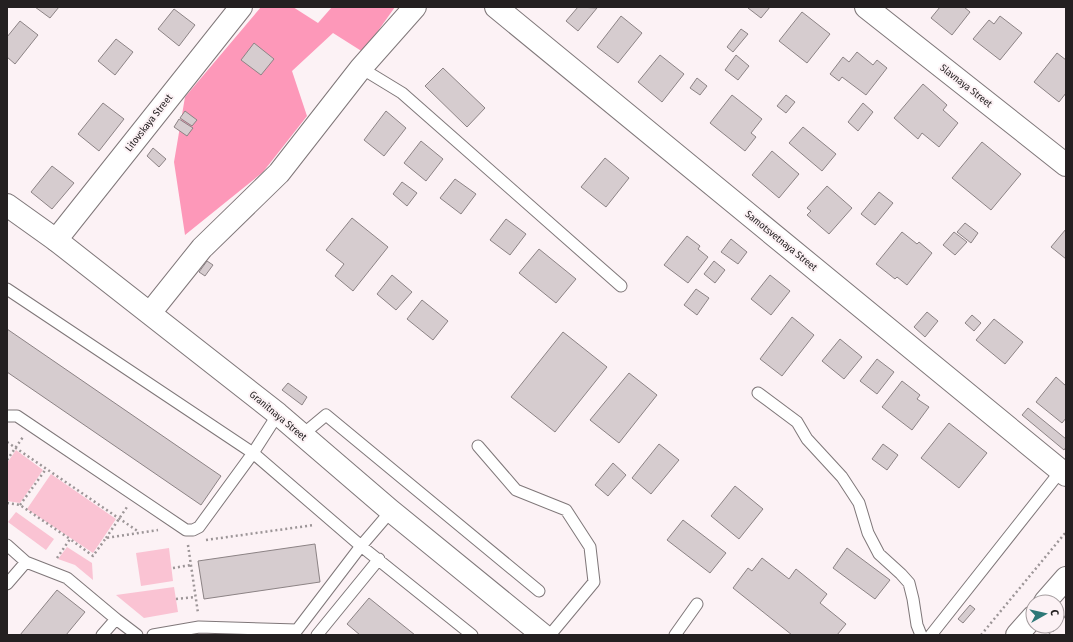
<svg xmlns="http://www.w3.org/2000/svg" width="1073" height="642" font-family="'Fira Sans Condensed',sans-serif">
<rect width="100%" height="100%" fill="#fcf2f5"/>
<!-- green -->
<path fill="#fac3d3" d="M 16,450 L 43,470 L 20,503 L 7,501 L 7,463 Z
M 51,474 L 116,519 L 93,553 L 27,509 Z
M 16,512 L 54,539 L 46,550 L 8,522 Z
M 67,547 L 92,563 L 93,580 L 75,565 L 58,559 Z
M 169,548 L 173,581 L 141,586 L 136,553 Z
M 174,587 L 178,612 L 144,618 L 116,595 Z"/>
<!-- forest -->
<path fill="#fd98b9" d="M 261,7 L 293,7 L 318,23 L 332,7 L 395,7 L 363,52 L 333,33 L 292,71 L 307,116 L 263,172 L 185,235 L 174,162 L 185,97 Z"/>
<!-- building -->
<path fill="#d6cccf" stroke="#8c8385" d="M 35,7 L 59,7 L 50,18 Z
M 578,7 L 597,8 L 578,31 L 566,21 Z
M 749,7 L 770,7 L 761,18 L 748,8 Z
M 940,7 L 964,7 L 970,12 L 952,35 L 931,18 Z
M 174,9 L 195,25 L 179,46 L 158,29 Z
M 802,12 L 830,34 L 807,63 L 779,41 Z
M 621,16 L 642,33 L 618,63 L 597,47 Z
M 1000,16 L 1022,33 L 1000,60 L 973,39 L 989,20 L 994,24 Z
M 20,21 L 38,35 L 15,64 L 7,57 L 7,37 Z
M 741,29 L 748,34 L 733,52 L 727,47 Z
M 116,39 L 133,52 L 115,75 L 98,61 Z
M 254,43 L 274,59 L 261,75 L 241,60 Z
M 857,52 L 873,65 L 877,60 L 887,68 L 866,95 L 842,77 L 839,81 L 830,74 L 843,57 L 849,62 Z
M 1057,53 L 1066,60 L 1066,93 L 1059,102 L 1034,82 Z
M 660,55 L 684,74 L 662,102 L 638,82 Z
M 736,55 L 749,66 L 738,80 L 725,70 Z
M 443,68 L 485,108 L 467,127 L 425,86 Z
M 697,78 L 707,86 L 700,95 L 690,88 Z
M 923,84 L 947,105 L 943,110 L 958,123 L 939,147 L 922,133 L 918,139 L 894,118 Z
M 732,95 L 762,119 L 751,133 L 756,137 L 745,151 L 710,123 Z
M 786,95 L 795,102 L 786,113 L 777,106 Z
M 103,103 L 124,119 L 99,151 L 78,134 Z
M 863,103 L 873,112 L 858,131 L 848,122 Z
M 185,111 L 197,120 L 192,126 L 180,118 Z
M 386,111 L 406,128 L 384,156 L 364,140 Z
M 179,119 L 193,128 L 187,136 L 174,127 Z
M 803,127 L 836,154 L 822,171 L 789,143 Z
M 421,141 L 443,159 L 426,181 L 404,163 Z
M 982,142 L 1021,174 L 991,210 L 952,178 Z
M 153,148 L 166,159 L 159,167 L 147,156 Z
M 772,151 L 799,174 L 779,198 L 752,175 Z
M 605,158 L 629,178 L 606,207 L 581,187 Z
M 52,166 L 74,183 L 52,209 L 31,192 Z
M 455,179 L 476,194 L 461,214 L 440,198 Z
M 402,182 L 417,193 L 407,206 L 393,194 Z
M 827,186 L 852,208 L 829,234 L 807,215 L 811,211 L 807,208 Z
M 879,192 L 893,203 L 875,225 L 861,214 Z
M 352,218 L 388,247 L 353,291 L 335,276 L 344,264 L 326,250 Z
M 506,219 L 526,234 L 510,255 L 490,240 Z
M 965,223 L 978,233 L 971,243 L 957,232 Z
M 1066,229 L 1066,259 L 1051,247 Z
M 902,232 L 917,244 L 919,242 L 932,253 L 907,285 L 897,277 L 895,279 L 876,264 Z
M 954,232 L 967,242 L 955,255 L 943,245 Z
M 687,236 L 700,246 L 698,249 L 708,257 L 688,283 L 664,265 Z
M 731,239 L 747,252 L 738,264 L 721,252 Z
M 539,249 L 576,279 L 556,303 L 519,273 Z
M 207,261 L 213,265 L 205,276 L 199,272 Z
M 714,261 L 725,270 L 715,283 L 704,274 Z
M 392,275 L 412,292 L 396,310 L 377,294 Z
M 770,275 L 790,291 L 771,315 L 751,299 Z
M 696,289 L 709,298 L 697,315 L 684,305 Z
M 422,300 L 448,321 L 433,340 L 407,319 Z
M 927,312 L 938,321 L 925,337 L 914,327 Z
M 972,315 L 981,323 L 974,331 L 965,323 Z
M 792,317 L 814,335 L 782,376 L 760,359 Z
M 994,319 L 1023,342 L 1005,364 L 976,340 Z
M 7,329 L 221,476 L 201,505 L 7,372 Z
M 563,332 L 607,367 L 555,432 L 511,397 Z
M 840,339 L 862,357 L 844,379 L 822,361 Z
M 877,359 L 894,372 L 877,394 L 860,381 Z
M 629,373 L 657,395 L 619,443 L 590,420 Z
M 1056,377 L 1066,386 L 1066,418 L 1062,423 L 1036,402 Z
M 902,381 L 920,395 L 917,399 L 929,407 L 912,430 L 882,407 Z
M 288,383 L 307,397 L 302,405 L 282,390 Z
M 1028,408 L 1066,439 L 1066,447 L 1064,450 L 1022,415 Z
M 949,423 L 987,453 L 959,488 L 921,458 Z
M 659,444 L 679,460 L 651,494 L 632,478 Z
M 883,444 L 898,455 L 887,470 L 872,459 Z
M 613,463 L 626,475 L 608,496 L 595,485 Z
M 735,486 L 763,509 L 739,539 L 711,516 Z
M 683,520 L 726,553 L 710,573 L 667,540 Z
M 315,544 L 320,582 L 204,599 L 198,561 Z
M 847,548 L 890,580 L 875,599 L 833,568 Z
M 762,558 L 789,579 L 796,569 L 827,594 L 820,603 L 846,624 L 837,635 L 792,635 L 733,588 L 748,568 L 752,571 Z
M 57,590 L 85,612 L 66,635 L 20,635 Z
M 369,598 L 415,635 L 360,635 L 347,624 Z
M 970,605 L 975,609 L 963,623 L 958,619 Z"/>
<g fill="none" stroke-linecap="round" stroke-linejoin="round">
<defs>
<path id="service" d="M 361,68 L 402,93 L 621,286
M 7,289 L 253,453 L 361,546 L 472,635
M 758,393 L 797,422 L 807,439 L 842,477 L 859,503 L 868,533 L 879,554 L 901,574 L 909,583 L 913,599 L 917,625 L 921,635
M 7,416 L 17,416 L 186,530 L 193,530 L 199,527 L 253,453 L 278,414
M 302,435 L 326,415 L 539,591
M 478,446 L 516,490 L 566,510 L 590,547 L 594,582 L 550,635
M 7,545 L 26,562
M 7,584 L 26,562 L 67,578 L 116,619 L 137,635
M 102,635 L 116,619
M 153,635 L 199,627 L 297,630
M 291,635 L 297,630 L 361,546 L 391,511
M 317,635 L 379,559
M 675,635 L 697,604
M 931,635 L 1063,468"/>
<path id="minor" d="M 496,7 L 1066,475
M 866,7 L 1066,165
M 56,240 L 241,7
M 150,313 L 202,248 L 279,173 L 361,68 L 415,7
M 1045,602 L 1066,578
M 1017,635 L 1033,617"/>
<path id="tertiary" d="M 7,205 L 56,240 L 278,414 L 391,511 L 543,635"/>
</defs>
<!-- service casing -->
<use href="#service" stroke="#7f7779" stroke-width="13"/>
<!-- minor casing -->
<use href="#minor" stroke="#7f7779" stroke-width="24"/>
<!-- tertiary casing -->
<use href="#tertiary" stroke="#7f7779" stroke-width="24"/>
<!-- path -->
<path stroke="#9c9597" stroke-width="2.5" stroke-dasharray="2 3" stroke-linecap="butt" d="M 7,442 L 139,532
M 7,460 L 23,437
M 7,503 L 20,505 L 70,539
M 20,505 L 46,469
M 106,538 L 127,507
M 206,540 L 314,525
M 188,545 L 198,613
M 57,558 L 70,539 L 93,556 L 106,538 L 158,530
M 173,568 L 191,565
M 176,599 L 195,597
M 1057,625 L 1066,615
M 981,635 L 1066,532
M 1049,635 L 1057,626"/>
<!-- service -->
<use href="#service" stroke="#fff" stroke-width="11"/>
<!-- minor -->
<use href="#minor" stroke="#fff" stroke-width="22"/>
<!-- tertiary -->
<use href="#tertiary" stroke="#fff" stroke-width="22"/>
</g>
<g text-anchor="middle" dominant-baseline="central" stroke-width="4" stroke-linejoin="round" paint-order="stroke">
<!-- street labels -->
<g font-size="10" fill="#242021" stroke="#fcf2f5">
<text transform="translate(966 86) rotate(38)">Slavnaya Street</text>
<text transform="translate(149 123) rotate(-52)">Litovskaya Street</text>
<text transform="translate(781 241) rotate(39)">Samotsvetnaya Street</text>
<text transform="translate(278 416) rotate(40)">Granitnaya Street</text>
</g>
</g>
<!-- border -->
<rect width="1073" height="642" fill="none" stroke="#242021" stroke-width="16"/>
<!-- north arrow -->
<g transform="translate(1045 614) rotate(82)"><circle r="19" fill="#fcf2f5" stroke="#a69ea0"/>
<path d="M0-3L7 15L0 10L-7 15Z" fill="#2e7877"/>
<text y="-6" font-size="11" font-weight="bold" text-anchor="middle" fill="#242021">С</text>
</g>
</svg>
